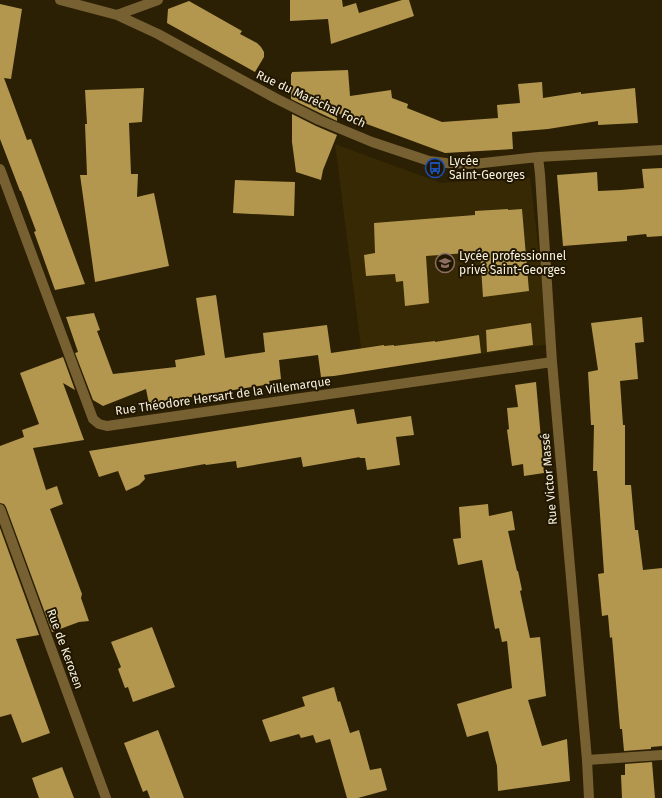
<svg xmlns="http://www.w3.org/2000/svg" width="662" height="798" font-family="'Fira Sans',sans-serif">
<rect width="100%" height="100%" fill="#2b2004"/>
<!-- built -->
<path fill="#362903" d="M 335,144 L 441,183 L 530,177 L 550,344 L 364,371 Z"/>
<!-- building -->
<path fill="#b3974f" d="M 290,0 L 342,0 L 343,7 L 356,3 L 359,13 L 402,0 L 409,0 L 414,16 L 331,44 L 328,19 L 290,21 Z
M 189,1 L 242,31 L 240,34 L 257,43 L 261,47 L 264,52 L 264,57 L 255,72 L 167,23 L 168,9 Z
M 0,4 L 22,9 L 11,79 L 4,78 L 27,140 L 31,139 L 85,284 L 55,290 L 34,232 L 36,231 L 21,191 L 20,191 L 0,139 Z
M 348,70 L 350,96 L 391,90 L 392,98 L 408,104 L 407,108 L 442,122 L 498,118 L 497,105 L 520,103 L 518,84 L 542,82 L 543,98 L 581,92 L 581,94 L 635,88 L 638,123 L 598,125 L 598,121 L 548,129 L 512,132 L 513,149 L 445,153 L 337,113 L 337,121 L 322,114 L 291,99 L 291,73 L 292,74 L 292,72 Z
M 144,88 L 142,122 L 129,123 L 131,174 L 138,174 L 137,197 L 154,193 L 169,266 L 95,282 L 80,175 L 87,175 L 85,124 L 87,124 L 85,90 Z
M 292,114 L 316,126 L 337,135 L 323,170 L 321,180 L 296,172 L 292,142 Z
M 662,168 L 662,236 L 647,237 L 646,234 L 627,236 L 627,241 L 563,246 L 557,175 L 597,172 L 598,191 L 621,190 L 644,188 L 642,169 Z
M 235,180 L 295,182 L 294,216 L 233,213 Z
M 508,209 L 508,210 L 522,209 L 529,291 L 483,297 L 480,252 L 426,256 L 429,303 L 405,306 L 403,281 L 396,282 L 395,274 L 366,276 L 364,255 L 375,253 L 374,223 L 475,215 L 475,211 Z
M 216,295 L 225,358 L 265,352 L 263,333 L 327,325 L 331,353 L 384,345 L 384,346 L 394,345 L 394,346 L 435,341 L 435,342 L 479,335 L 481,353 L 334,376 L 321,377 L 318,355 L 279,360 L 281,379 L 269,381 L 270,384 L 149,404 L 146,389 L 103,406 L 93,400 L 75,353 L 78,352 L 66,317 L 94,313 L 100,330 L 97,331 L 113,374 L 176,367 L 175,360 L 205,355 L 196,298 Z
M 642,317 L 644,342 L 635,343 L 638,379 L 620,381 L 623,425 L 625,425 L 625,485 L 631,485 L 635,530 L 638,530 L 643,570 L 662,568 L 662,746 L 651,747 L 651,749 L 624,751 L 622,729 L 620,729 L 612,637 L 610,638 L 608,615 L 602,616 L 598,574 L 604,573 L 597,471 L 593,471 L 594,425 L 591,425 L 588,372 L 598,370 L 591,323 Z
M 531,323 L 533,345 L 487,352 L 486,330 Z
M 63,357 L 75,390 L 63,383 L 84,440 L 33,448 L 46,490 L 57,486 L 63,504 L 50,509 L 82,594 L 81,598 L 89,621 L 79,622 L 52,632 L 6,507 L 4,504 L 0,503 L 0,446 L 24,437 L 22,430 L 39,424 L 20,373 Z
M 536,382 L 544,473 L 524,476 L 523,464 L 512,466 L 507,430 L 509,429 L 507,408 L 518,407 L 515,385 Z
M 354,409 L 357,424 L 411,416 L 414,435 L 396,437 L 400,465 L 367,470 L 365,458 L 359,458 L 360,457 L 303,467 L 301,457 L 237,468 L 236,461 L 206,465 L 205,464 L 144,475 L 145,479 L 139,485 L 126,491 L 118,471 L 99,477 L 89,451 Z
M 488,504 L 489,516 L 512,511 L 515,530 L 508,531 L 517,571 L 518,571 L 522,590 L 520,591 L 530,638 L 540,637 L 546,696 L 528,700 L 542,746 L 567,739 L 570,781 L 498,791 L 497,766 L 488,731 L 467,737 L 457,704 L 512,688 L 507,641 L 502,642 L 499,628 L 495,629 L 482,560 L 458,565 L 453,539 L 461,538 L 459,507 Z
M 0,528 L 39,635 L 16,639 L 50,733 L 22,743 L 11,714 L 0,717 Z
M 152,627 L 175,687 L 133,702 L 128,687 L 125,688 L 118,669 L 121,667 L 111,642 Z
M 334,687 L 338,702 L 340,701 L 350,733 L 359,730 L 370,770 L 381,768 L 387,790 L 358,798 L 347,798 L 330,739 L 316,743 L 313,735 L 301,738 L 299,734 L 270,742 L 262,720 L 305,706 L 302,697 Z
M 158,730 L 184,798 L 150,798 L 147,790 L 143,792 L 124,743 Z
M 652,762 L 655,798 L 622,798 L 621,775 L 625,775 L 625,764 Z
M 62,767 L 74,798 L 39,798 L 32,778 Z"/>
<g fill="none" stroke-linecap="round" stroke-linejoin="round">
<!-- lane -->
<path stroke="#776031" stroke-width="10" d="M 587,760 L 662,755"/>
<!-- street -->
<path stroke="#776031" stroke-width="10" d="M 60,0 L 117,15 L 158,34 L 275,98 L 319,120 L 372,142 L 429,161 L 446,163 L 474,164 L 538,157 L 662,150
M 117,15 L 158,0
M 538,157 L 540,174 L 552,362 L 587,760 L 589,798
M 0,169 L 93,419 L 99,424 L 107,426 L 552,362
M 0,509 L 106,798"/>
</g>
<!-- icons -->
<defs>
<symbol id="bus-ring" viewBox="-11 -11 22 22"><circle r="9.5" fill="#211700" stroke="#1a4fb4" stroke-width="1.5"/><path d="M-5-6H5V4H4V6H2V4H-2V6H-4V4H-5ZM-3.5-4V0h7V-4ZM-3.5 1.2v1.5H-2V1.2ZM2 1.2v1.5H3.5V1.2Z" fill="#1a4fb4"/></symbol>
<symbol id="school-ring" viewBox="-11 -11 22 22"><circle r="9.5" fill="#211700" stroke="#8d6e63" stroke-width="1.5"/><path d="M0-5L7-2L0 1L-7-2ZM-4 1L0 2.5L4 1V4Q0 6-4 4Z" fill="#8d6e63"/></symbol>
</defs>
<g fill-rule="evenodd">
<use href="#bus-ring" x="424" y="157" width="22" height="22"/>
<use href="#school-ring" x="434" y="252" width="22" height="22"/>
</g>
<g text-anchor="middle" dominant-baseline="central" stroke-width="4" stroke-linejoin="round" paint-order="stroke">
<!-- street labels -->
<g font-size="12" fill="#f7f1e0" stroke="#211700">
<text transform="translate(311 99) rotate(25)">Rue du Maréchal Foch</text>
<text transform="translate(223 396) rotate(-8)">Rue Théodore Hersart de la Villemarque</text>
<text transform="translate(549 479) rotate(-95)">Rue Victor Massé</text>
<text transform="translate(65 649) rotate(70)">Rue de Kerozen</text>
</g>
<!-- poi labels -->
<g font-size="12" fill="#f7f1e0" stroke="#211700" text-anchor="start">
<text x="449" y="161">Lycée<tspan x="449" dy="14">Saint-Georges</tspan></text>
<text x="459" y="256">Lycée professionnel<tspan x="459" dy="14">privé Saint-Georges</tspan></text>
</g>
</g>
</svg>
